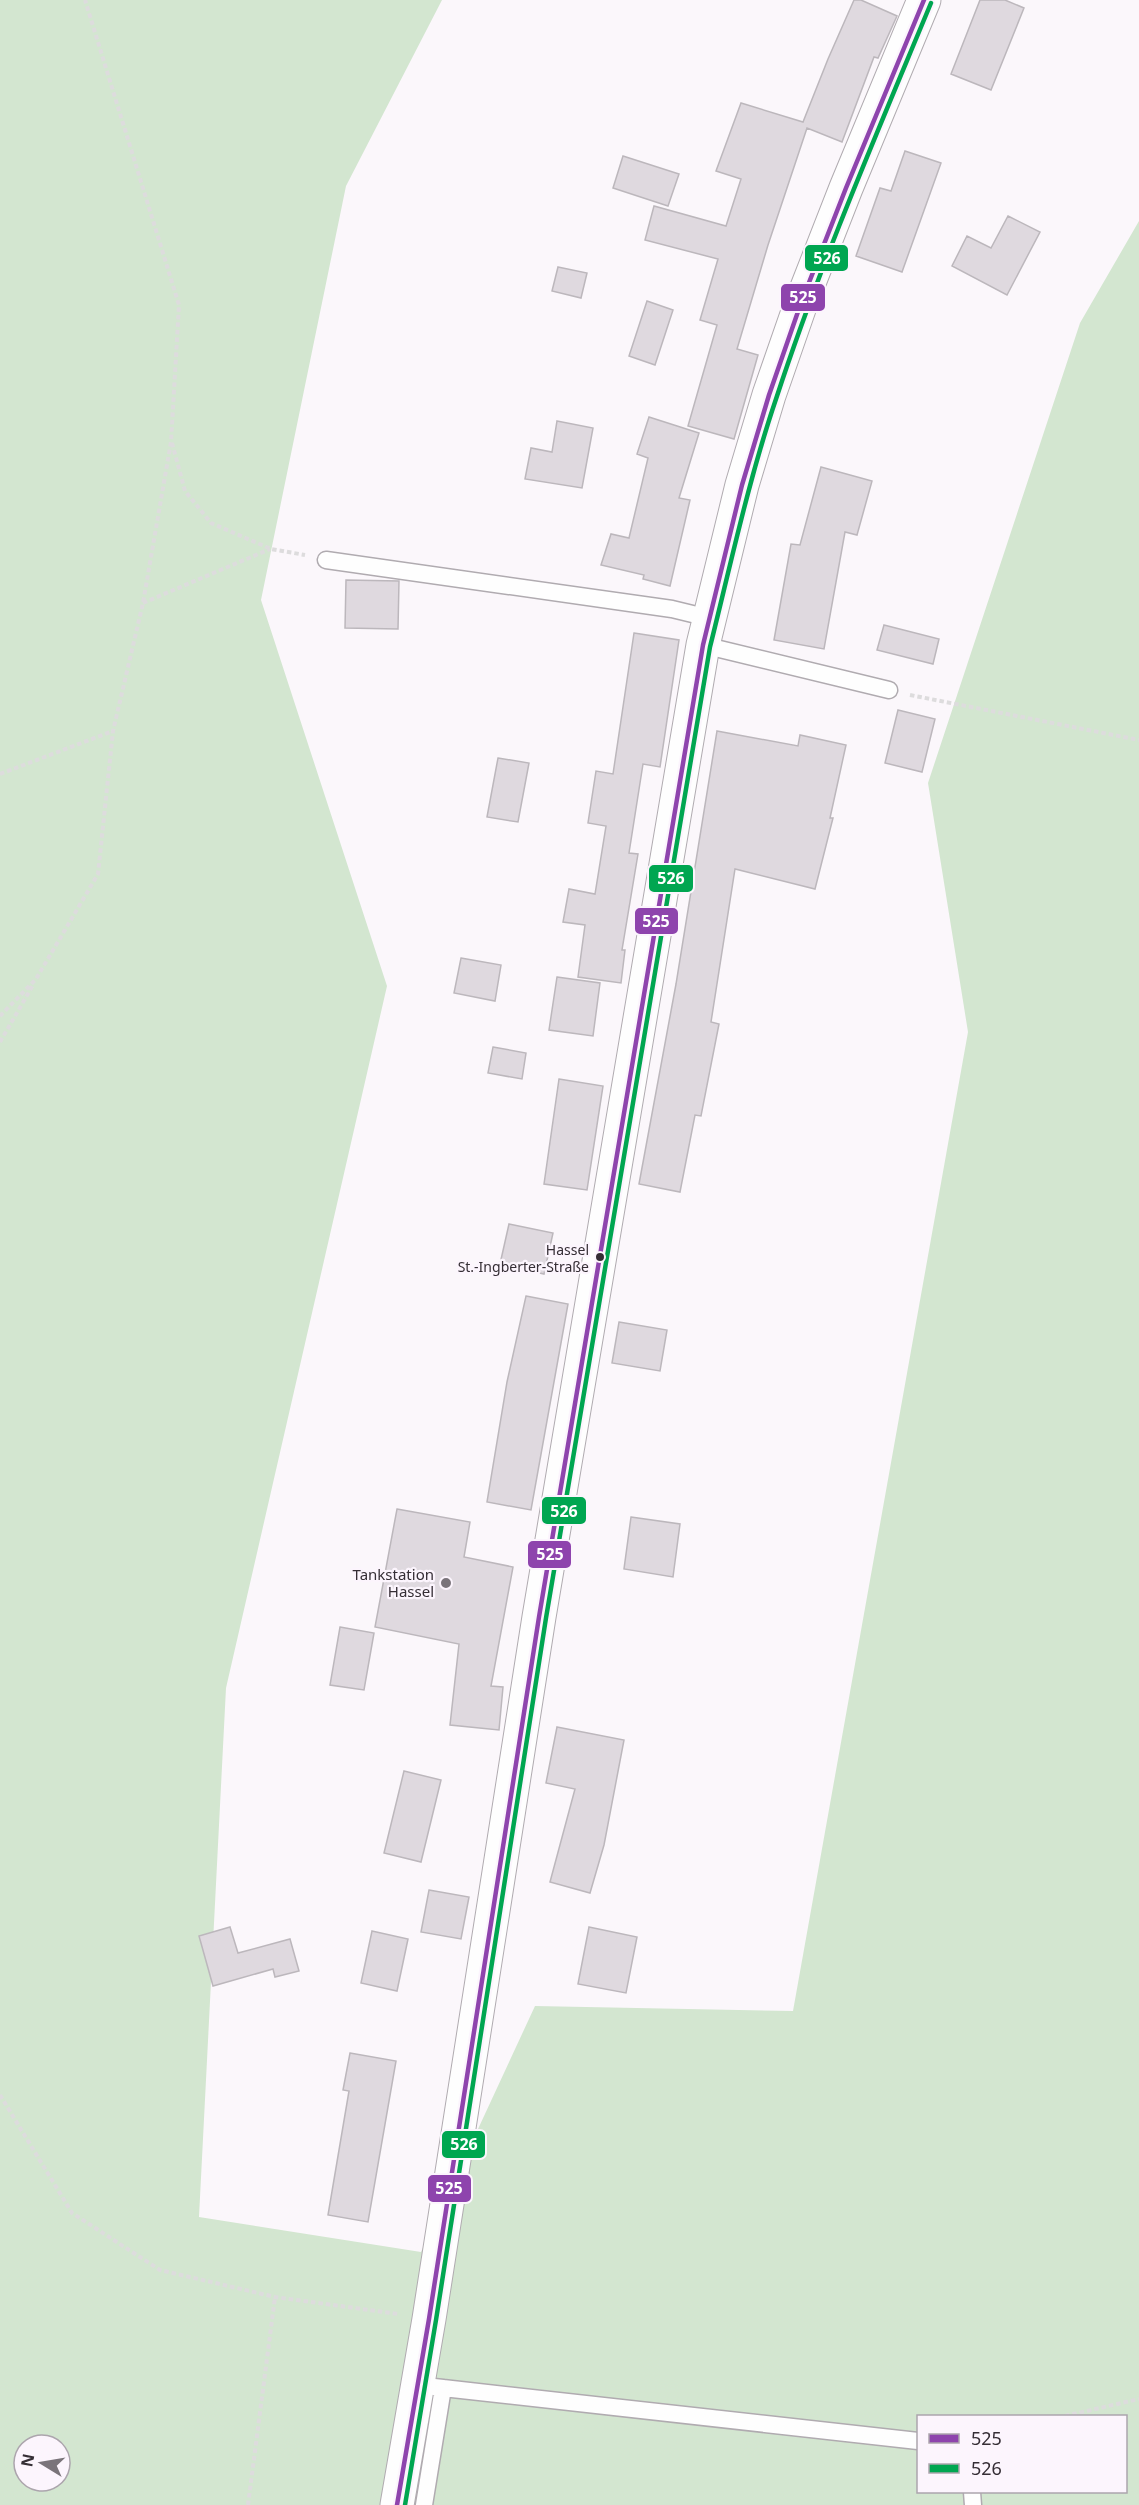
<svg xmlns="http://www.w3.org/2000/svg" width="1139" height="2505" font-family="'Noto Sans',sans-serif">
<rect width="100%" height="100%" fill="#fbf7fb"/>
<!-- green -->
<path fill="#d3e6d0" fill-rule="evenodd" d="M 0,0 L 442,0 L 346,186 L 261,600 L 387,986 L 226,1688 L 199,2217 L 421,2252 L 535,2006 L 793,2011 L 968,1032 L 928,783 L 1080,323 L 1139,221 L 1139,2505 L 0,2505 ZM 918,2416 L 1126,2416 L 1126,2492 L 918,2492 ZM 24,2445 L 60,2445 L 60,2481 L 24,2481 Z"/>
<!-- building -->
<path fill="#dfd9df" stroke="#bcb7bc" stroke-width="1.5" d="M 854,0 L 861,0 L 897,16 L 878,58 L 874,57 L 842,142 L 807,128 L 768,245 L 737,349 L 758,355 L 734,439 L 688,426 L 717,325 L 700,320 L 718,259 L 645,240 L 654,206 L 726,226 L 741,179 L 716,171 L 741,103 L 803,122 L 828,59 Z
M 980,0 L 1005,0 L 1024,8 L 991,90 L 951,74 Z
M 905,151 L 941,163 L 902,272 L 856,256 L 880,188 L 891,191 Z
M 623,156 L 679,174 L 668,206 L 613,188 Z
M 1008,216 L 1040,232 L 1007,295 L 952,266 L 967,236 L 991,248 Z
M 558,267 L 587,273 L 581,298 L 552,291 Z
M 647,301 L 673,310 L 655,365 L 629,356 Z
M 649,417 L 699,433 L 679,498 L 690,500 L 670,586 L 643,579 L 644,575 L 601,565 L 611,534 L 629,538 L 648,458 L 637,454 Z
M 557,421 L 593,428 L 582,488 L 525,479 L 531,448 L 552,452 Z
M 821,467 L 872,481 L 857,535 L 845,532 L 824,649 L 774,640 L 791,544 L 800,545 Z
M 346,580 L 399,581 L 398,629 L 345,628 Z
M 884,625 L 939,639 L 933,664 L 877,650 Z
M 634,633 L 679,640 L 660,767 L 643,764 L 629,853 L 638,854 L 622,950 L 625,950 L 621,983 L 578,977 L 585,925 L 563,922 L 569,889 L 595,894 L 606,826 L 588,823 L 596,771 L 613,774 Z
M 898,710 L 935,719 L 922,772 L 885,763 Z
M 717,731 L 798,746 L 800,735 L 846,745 L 830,818 L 833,818 L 815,889 L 735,869 L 711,1022 L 719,1024 L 701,1116 L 695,1115 L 680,1192 L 639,1184 L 676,984 Z
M 498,758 L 529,763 L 518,822 L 487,817 Z
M 461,958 L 501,965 L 495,1001 L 454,993 Z
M 557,977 L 600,983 L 593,1036 L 549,1030 Z
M 493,1047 L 526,1053 L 522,1079 L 488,1073 Z
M 559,1079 L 603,1086 L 587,1190 L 544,1184 Z
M 509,1224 L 553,1233 L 544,1274 L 500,1264 Z
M 526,1296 L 568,1304 L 531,1510 L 487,1502 L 507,1382 Z
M 619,1322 L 667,1330 L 660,1371 L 612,1363 Z
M 397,1509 L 470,1522 L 464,1557 L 513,1567 L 491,1686 L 503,1687 L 499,1730 L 450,1725 L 459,1644 L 375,1627 Z
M 631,1517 L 680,1524 L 673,1577 L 624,1569 Z
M 340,1627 L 374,1633 L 364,1690 L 330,1685 Z
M 557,1727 L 624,1740 L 604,1845 L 590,1893 L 550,1882 L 575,1789 L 546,1783 Z
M 404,1771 L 441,1780 L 421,1862 L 384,1853 Z
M 429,1890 L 469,1897 L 461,1939 L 421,1932 Z
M 230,1927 L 238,1953 L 290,1939 L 299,1971 L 275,1977 L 273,1969 L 213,1986 L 199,1936 Z
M 589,1927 L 637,1937 L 626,1993 L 578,1984 Z
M 372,1931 L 408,1939 L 397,1991 L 361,1983 Z
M 350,2053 L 396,2061 L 368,2222 L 328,2215 L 349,2091 L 343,2090 Z"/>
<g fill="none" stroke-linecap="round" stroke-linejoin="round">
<defs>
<path id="lane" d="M 326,560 L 672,609 L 709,618
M 703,645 L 889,690
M 443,2388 L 918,2441
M 972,2492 L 973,2505
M 424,2505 L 443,2388 L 434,2387"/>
<path id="secondary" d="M 397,2505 L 429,2319 L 539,1617 L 703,645 L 742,485 L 769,395 L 801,303 L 846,188 L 924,0"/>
</defs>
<!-- lane casing -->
<use href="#lane" stroke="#b0abb0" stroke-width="19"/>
<!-- secondary casing -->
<use href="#secondary" stroke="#b0abb0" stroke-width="35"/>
<!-- path -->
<path stroke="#dddcdd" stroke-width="4" stroke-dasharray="4.5 3" stroke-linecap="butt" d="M 172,443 L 185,491 L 211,523 L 271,549 L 305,555
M 143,603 L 270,549
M 910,695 L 1139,740
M 0,774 L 113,731
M 0,1016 L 36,979 L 98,874 L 113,731 L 143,603 L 171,442 L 179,305 L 85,0
M 0,1042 L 33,985
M 0,2095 L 72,2213 L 160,2270 L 275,2297 L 398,2314
M 1065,2416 L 1139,2399
M 248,2505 L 275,2297"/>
<!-- lane -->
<use href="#lane" stroke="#fefefe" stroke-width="16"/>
<!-- secondary -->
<use href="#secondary" stroke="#fefefe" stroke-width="33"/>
<defs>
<path id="bus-1" d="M 397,2505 L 429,2319 L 539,1617 L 703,645 L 742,485 L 769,395 L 801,303 L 846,188 L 924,0"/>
<path id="bus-2" d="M 405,2505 L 436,2320 L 546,1618 L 710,647 C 731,563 749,478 777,396 C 821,262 877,133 931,3"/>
</defs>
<!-- bus-1 casing -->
<use href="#bus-1" stroke="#fcf5fd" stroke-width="9"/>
<!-- bus-2 casing -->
<use href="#bus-2" stroke="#fcf5fd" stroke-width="9"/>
<!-- bus-1 -->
<use href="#bus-1" stroke="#8e44ad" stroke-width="4.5"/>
<!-- bus-2 -->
<use href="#bus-2" stroke="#00a651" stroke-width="4.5"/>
</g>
<!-- markers -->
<circle fill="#352e35" stroke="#fcf5fd" stroke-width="2" cx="600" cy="1257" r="5"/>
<circle fill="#7a747a" stroke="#fcf5fd" stroke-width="2" cx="446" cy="1583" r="6"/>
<g text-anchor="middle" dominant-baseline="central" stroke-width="4.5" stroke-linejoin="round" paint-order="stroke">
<!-- bus labels -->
<g font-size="14" fill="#352e35" stroke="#fcf5fd" text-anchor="end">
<text x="589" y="1249">Hassel<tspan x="589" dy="17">St.-Ingberter-Straße</tspan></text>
</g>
<!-- poi labels -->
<g font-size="15" fill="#352e35" stroke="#fcf5fd" text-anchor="end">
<text x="434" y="1574">Tankstation<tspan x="434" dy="17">Hassel</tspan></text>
</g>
</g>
<g stroke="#fcf5fd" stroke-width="2">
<rect x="804" y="244" width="45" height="28" rx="6" fill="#00a651"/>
<rect x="780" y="283" width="46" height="29" rx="6" fill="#8e44ad"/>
<rect x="648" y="864" width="46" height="29" rx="6" fill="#00a651"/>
<rect x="634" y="907" width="45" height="28" rx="6" fill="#8e44ad"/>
<rect x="541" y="1496" width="46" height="29" rx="6" fill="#00a651"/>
<rect x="527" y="1540" width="45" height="29" rx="6" fill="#8e44ad"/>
<rect x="441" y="2130" width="45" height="29" rx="6" fill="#00a651"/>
<rect x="427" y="2174" width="45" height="29" rx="6" fill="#8e44ad"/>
</g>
<g font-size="16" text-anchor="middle" font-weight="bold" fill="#fff">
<text x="827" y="264">526</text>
<text x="803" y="303">525</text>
<text x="671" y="884">526</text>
<text x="656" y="927">525</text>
<text x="564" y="1517">526</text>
<text x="550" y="1560">525</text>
<text x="464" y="2150">526</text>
<text x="449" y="2194">525</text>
</g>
<!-- legend -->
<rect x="917" y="2415" width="210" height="78" fill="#fcf5fd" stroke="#aca5ad" stroke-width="1.5"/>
<rect x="929" y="2434" width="30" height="9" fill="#8e44ad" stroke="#aca5ad" stroke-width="1.5"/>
<text x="971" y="2445" font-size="18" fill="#352e35">525</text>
<rect x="929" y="2464" width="30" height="9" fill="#00a651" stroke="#aca5ad" stroke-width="1.5"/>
<text x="971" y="2475" font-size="18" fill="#352e35">526</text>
<!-- north arrow -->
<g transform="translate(42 2463) rotate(281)"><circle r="28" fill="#fcf5fd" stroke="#aca5ad" stroke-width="1.5"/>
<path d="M0-4.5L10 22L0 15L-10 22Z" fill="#7a747a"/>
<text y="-9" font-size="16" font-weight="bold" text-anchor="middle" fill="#352e35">N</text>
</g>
</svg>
